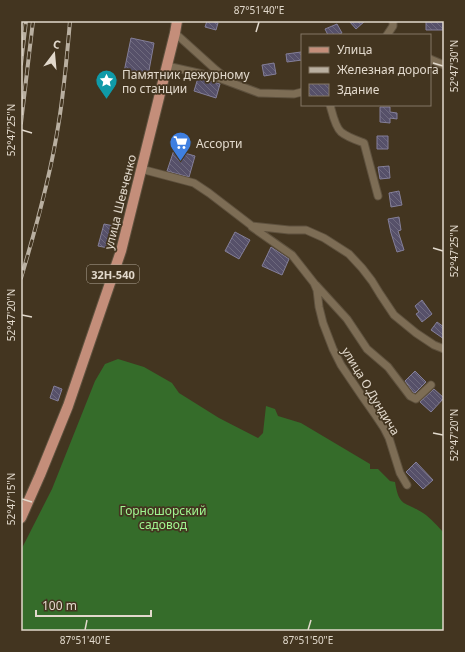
<svg xmlns="http://www.w3.org/2000/svg" width="465" height="652" font-family="'Noto Sans',sans-serif">
<defs>
<pattern id="building-back-hatch" width="6" height="6" patternUnits="userSpaceOnUse"><rect width="6" height="6" fill="#565069"/><path d="M-1 5l2 2M0 0l6 6M5-1l2 2" fill="none" stroke="#6e697d"/></pattern>
</defs>
<rect width="100%" height="100%" fill="#433520"/>
<!-- garden -->
<path fill="#356c2a" d="M 118,359 L 144,367 L 172,383 L 179,393 L 219,418 L 258,438 L 263,433 L 266,406 L 275,409 L 278,416 L 301,423 L 370,464 L 370,469 L 378,469 L 390,481 L 395,482 C 399,508 405,501 423,513 C 431,518 438,527 444,533 L 444,631 L 21,631 L 21,550 L 52,489 L 95,381 L 105,364 Z"/>
<!-- building -->
<path fill="url(#building-back-hatch)" stroke="#847f99" d="M 207,21 L 213,21 L 218,23 L 216,30 L 205,27 Z
M 349,21 L 365,21 L 356,29 Z
M 426,21 L 443,21 L 443,30 L 426,30 Z
M 337,24 L 342,33 L 338,35 L 328,35 L 325,29 Z
M 131,38 L 154,43 L 148,76 L 124,72 Z
M 301,52 L 302,60 L 287,62 L 286,54 Z
M 274,63 L 276,74 L 264,76 L 262,65 Z
M 198,78 L 220,84 L 216,98 L 194,91 Z
M 380,107 L 390,107 L 390,112 L 397,113 L 397,119 L 390,118 L 390,123 L 380,122 Z
M 377,136 L 388,136 L 388,149 L 377,149 Z
M 174,150 L 195,156 L 189,177 L 167,171 Z
M 389,166 L 390,178 L 380,179 L 378,167 Z
M 399,191 L 402,205 L 391,207 L 389,193 Z
M 399,217 L 401,230 L 398,231 L 404,250 L 397,252 L 391,233 L 388,219 Z
M 104,224 L 114,226 L 108,248 L 98,246 Z
M 235,232 L 250,240 L 239,259 L 225,251 Z
M 271,247 L 289,259 L 282,275 L 262,266 Z
M 422,300 L 432,314 L 422,322 L 416,314 L 419,312 L 415,306 Z
M 437,322 L 444,327 L 444,339 L 431,330 Z
M 415,371 L 426,382 L 415,393 L 413,392 L 405,381 Z
M 54,386 L 62,389 L 58,401 L 50,398 Z
M 434,389 L 444,398 L 431,412 L 420,402 Z
M 416,462 L 433,480 L 423,489 L 406,472 Z"/>
<g fill="none" stroke-linecap="round" stroke-linejoin="round">
<defs>
<path id="street" d="M 175,33 L 216,70 L 227,79
M 387,35 L 393,26 L 393,21
M 430,59 L 444,65
M 167,66 L 216,77 L 259,93 L 294,94 L 302,92
M 330,105 C 332,112 335,127 341,132 C 347,137 356,140 364,143 L 378,196
M 141,169 L 194,183 L 209,193 L 252,226 L 289,230 L 306,230 L 324,238 L 349,254 L 362,268 L 372,281 L 380,294 L 394,315 L 416,333 L 434,345 L 444,349
M 252,227 L 292,255 L 314,283 L 317,290 L 319,307 L 323,323 L 333,349 L 341,365 L 362,396 L 376,416 L 384,428 L 389,438 L 400,473 L 407,485
M 316,285 L 347,319 L 367,349 L 388,367 L 410,396 L 416,399 L 431,385"/>
<path id="primary" d="M 21,518 L 40,475 L 68,406 L 121,251 L 175,33 L 177,21"/>
</defs>
<!-- street casing -->
<use href="#street" stroke="#5e513e" stroke-width="9"/>
<!-- primary casing -->
<use href="#primary" stroke="#5e513e" stroke-width="12"/>
<!-- street -->
<use href="#street" stroke="#7d6d55" stroke-width="7"/>
<!-- primary -->
<use href="#primary" stroke="#c48e7a" stroke-width="10"/>
<defs>
<path id="rail" d="M 21,64 L 26,21
M 21,123 L 33,21
M 21,278 C 36,228 50,178 58,127 C 64,92 67,56 70,21"/>
</defs>
<!-- rail casing -->
<use href="#rail" stroke="#b9afa0" stroke-width="4"/>
<!-- rail -->
<use href="#rail" stroke="#433520" stroke-width="2.5" stroke-dasharray="8" stroke-linecap="butt"/>
</g>
<!-- ticks -->
<path fill="none" stroke="#e2d9cc" stroke-width="1.5" d="M 256,32 L 259,22M 433,63 L 443,66M 22,130 L 32,133M 433,248 L 443,251M 22,315 L 32,317M 433,433 L 443,435M 22,499 L 32,502M 85,630 L 87,620M 308,630 L 311,620"/>
<!-- icons -->
<defs>
<symbol id="sight-pin" viewBox="-11 -11 22 30"><path d="M0 17L-7.5 6A9.5 9.5 0 1 1 7.5 6Z" fill="#0f9aa8" stroke="#433520"/><path d="M0-6L1.8-2.2L6-1.7L2.9 1.2L3.7 5.4L0 3.3L-3.7 5.4L-2.9 1.2L-6-1.7L-1.8-2.2Z" fill="#fff"/></symbol>
<symbol id="supermarket-pin" viewBox="-11 -11 22 30"><path d="M0 17L-7.5 6A9.5 9.5 0 1 1 7.5 6Z" fill="#3f7fe0" stroke="#433520"/><path d="M-6-5.5h2.5l.6 2H6L4.5 2H-2.5L-4.4-4H-6ZM-1.5 3.2a1.3 1.3 0 1 0 .1 0ZM3 3.2a1.3 1.3 0 1 0 .1 0Z" fill="#fff"/></symbol>
</defs>
<g fill-rule="evenodd">
<use href="#sight-pin" x="94" y="68" width="25" height="34"/>
<use href="#supermarket-pin" x="168" y="130" width="25" height="34"/>
</g>
<g text-anchor="middle" dominant-baseline="central" stroke-width="3.5" stroke-linejoin="round" paint-order="stroke">
<!-- shield labels -->
<rect fill="#433520" stroke="#b2a898" stroke-width="1" x="87" y="265" width="52" height="18" rx="3"/>
<g font-size="11" font-weight="bold" fill="#e2d9cc">
<text x="113" y="274">32Н-540</text>
</g>
<!-- poi labels -->
<g font-size="12" fill="#e2d9cc" stroke="#433520" text-anchor="start">
<text x="122" y="74">Памятник дежурному<tspan x="122" dy="14">по станции</tspan></text>
<text x="196" y="143">Ассорти</text>
</g>
<!-- street labels -->
<g font-size="12" fill="#e2d9cc" stroke="#433520">
<text transform="translate(120 202) rotate(-76)">улица Шевченко</text>
<text transform="translate(371 391) rotate(59)">улица О.Дундича</text>
</g>
<!-- park labels -->
<g font-size="12" fill="#a0f690" stroke="#433520">
<text x="163" y="510">Горношорский<tspan x="163" dy="14">садовод</tspan></text>
</g>
</g>
<!-- border -->
<rect width="465" height="652" fill="none" stroke="#433520" stroke-width="44"/>
<!-- legend -->
<rect x="301" y="34" width="130" height="72" fill="#433520" stroke="#837765"/>
<rect x="309" y="47" width="20" height="6" fill="#c48e7a" stroke="#837765"/>
<text x="337" y="54" font-size="12" fill="#e2d9cc">Улица</text>
<rect x="309" y="67" width="20" height="6" fill="#b9afa0" stroke="#837765"/>
<text x="337" y="74" font-size="12" fill="#e2d9cc">Железная дорога</text>
<rect x="309" y="84" width="20" height="12" fill="url(#building-back-hatch)" stroke="#837765"/>
<text x="337" y="94" font-size="12" fill="#e2d9cc">Здание</text>
<!-- north arrow -->
<g transform="translate(54 54) rotate(16)" stroke="#433520" stroke-width="3" paint-order="stroke">
<path d="M0-3L7 15L0 10L-7 15Z" fill="#e2d9cc"/>
<text y="-6" font-size="11" font-weight="bold" text-anchor="middle" fill="#e2d9cc">С</text>
</g>
<!-- scale -->
<path d="M36 610v6h115v-6" fill="none" stroke="#e2d9cc" stroke-width="2"/>
<text x="42" y="610" font-size="12" fill="#e2d9cc" stroke="#433520" stroke-width="3" paint-order="stroke">100 m</text>
<rect x="22" y="22" width="421" height="608" fill="none" stroke="#e2d9cc" stroke-width="1.5"/>
<g font-size="10" text-anchor="middle" fill="#e2d9cc">
<text x="259" y="14">87°51'40"E</text>
<text transform="translate(454 66) rotate(-90)" y="4">52°47'30"N</text>
<text transform="translate(11 130) rotate(-90)" y="4">52°47'25"N</text>
<text transform="translate(454 251) rotate(-90)" y="4">52°47'25"N</text>
<text transform="translate(11 315) rotate(-90)" y="4">52°47'20"N</text>
<text transform="translate(454 435) rotate(-90)" y="4">52°47'20"N</text>
<text transform="translate(11 499) rotate(-90)" y="4">52°47'15"N</text>
<text x="85" y="644">87°51'40"E</text>
<text x="308" y="644">87°51'50"E</text>
</g>
</svg>
